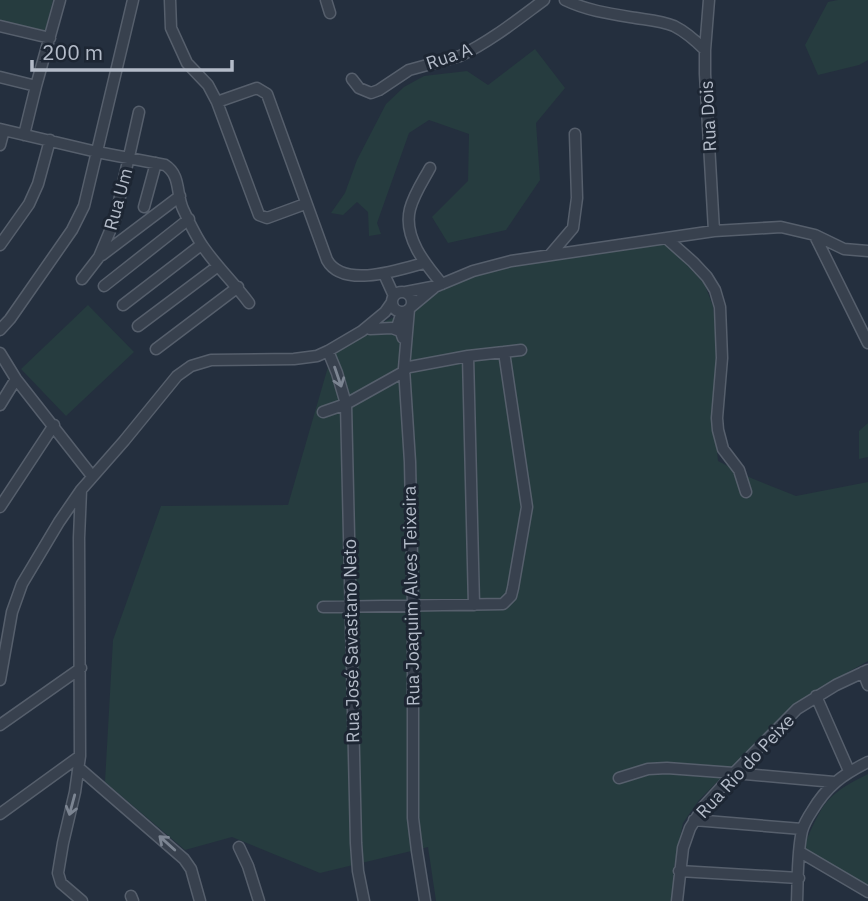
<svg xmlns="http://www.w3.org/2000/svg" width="868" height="901" font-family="'IBM Plex Sans',sans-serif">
<rect width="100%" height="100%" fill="#242f3e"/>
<!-- green -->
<path fill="#263c3f" d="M 0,0 L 53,0 L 45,32 L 0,23 Z
M 838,0 L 868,0 L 868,60 L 859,65 L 818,75 L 805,45 L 828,2 Z
M 535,49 L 565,88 L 536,123 L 540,180 L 506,230 L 448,243 L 432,217 L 468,181 L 469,134 L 429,120 L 409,133 L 377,223 L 381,234 L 369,236 L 368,212 L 357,202 L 343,215 L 331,213 L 345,193 L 357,160 L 386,104 L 404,87 L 424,76 L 467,71 L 488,85 Z
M 666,243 L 704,283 L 713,306 L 720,370 L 713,409 L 718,461 L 751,478 L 796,496 L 868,482 L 868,661 L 812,692 L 732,767 L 699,800 L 683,823 L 674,867 L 672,901 L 436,901 L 428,847 L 320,873 L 232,837 L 185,850 L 105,782 L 113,640 L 161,506 L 288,505 L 332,353 L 373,327 L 418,306 L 444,289 L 474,274 L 511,264 Z
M 88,305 L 134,352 L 66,416 L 21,369 Z
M 868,423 L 868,457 L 859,459 L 859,431 Z
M 868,774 L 868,892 L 800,852 C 808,839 812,825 820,812 C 830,793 850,783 868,774 Z"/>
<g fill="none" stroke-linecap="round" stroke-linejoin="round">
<defs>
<path id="minor" d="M 170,0 L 171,28 L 187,63 L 208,85 L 217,102 L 259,215 L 267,218 L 305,204
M 326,0 L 330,13
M 565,0 C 588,11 611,14 636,18 C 649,20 662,21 674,26 C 686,32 695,40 705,50
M 709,0 L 705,50 L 705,74 L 714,231
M 0,26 L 50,38
M 0,77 L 36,86
M 352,79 L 359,88 L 371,93 L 379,90 L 409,70 L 460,56 C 491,41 517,20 544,0
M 217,102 L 257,88 L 267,94 L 327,260 C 343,289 399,270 424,263
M 0,129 L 97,152 L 165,165 C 181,175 176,194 183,209 C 189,222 196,237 204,248 C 218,268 235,284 249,303
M 24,135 L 36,86 L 60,0
M 0,145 L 4,130
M 430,168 C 423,181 414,194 410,209 C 403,237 425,264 442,284
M 144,207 L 156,163
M 815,236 L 868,343
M 666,238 L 693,262 L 707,277 L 715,290 L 720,307 L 722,358 L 717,418 L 718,430 L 723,449 L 739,470 L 746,492
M 0,245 L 29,204 L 38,184 L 50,140
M 102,255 L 180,196
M 550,255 L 573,228 L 577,198 L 575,134
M 384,274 L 394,296
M 82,279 L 99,257 L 115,219 L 139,112
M 104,286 L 189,219
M392 302a10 10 0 1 1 20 0a10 10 0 1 1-20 0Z
M 406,292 L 437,286 L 473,271 L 511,261 L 714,231 L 781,227 L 815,235 L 844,249 L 868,251
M 123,305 L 201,245
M 411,307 L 435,287
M 409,309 L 404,368 L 410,462 L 413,606 L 413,818 L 417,851 L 425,901
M 402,312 L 398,324 L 403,338
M 138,326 L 218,266
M 370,329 L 392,328 L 400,331
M 0,330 L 10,319 L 72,230 L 84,206 L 133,0
M 156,349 L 238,287
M 328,351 L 337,373 L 346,404 L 356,843 L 358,871 L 364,901
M 0,353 L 16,379 L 92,476
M 468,356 L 474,605
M 404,368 L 468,356 L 521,350
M 0,405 L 16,379
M 323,412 L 346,404 L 405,371
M 81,490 L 79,538 L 80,756 L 75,792 L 63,843 L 58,873 L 61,883 L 82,901
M 0,507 L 54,425
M 323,607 L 503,604 L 511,596 L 513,588 L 527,507 L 504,352
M 863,672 L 868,685
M 0,680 L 12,612 L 22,584 L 59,522 L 81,490 L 124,441 L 177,376 L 191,366 L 211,360 L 294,359 L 317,356 L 328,351 L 362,331 L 385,312 L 392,302
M 816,696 L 849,771
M 0,725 L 81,668
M 79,768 L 184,859 L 191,869 L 200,901
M 619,778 L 648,769 L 667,768 L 734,773 L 834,782
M 0,814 L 80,756
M 694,820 L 802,829
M 239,847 L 248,866 L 259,901
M 800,852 L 868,892
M 679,871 L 799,878
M 131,896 L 133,901
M 677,901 L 683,848 L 690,828 L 704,806 L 734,773 L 797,709 L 836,685 L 868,670
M 797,901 C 798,878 797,853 802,831 C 804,824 808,817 812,811 C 827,786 842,775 868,762"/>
</defs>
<!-- minor casing -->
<use href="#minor" stroke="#565f6c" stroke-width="13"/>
<!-- minor -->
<use href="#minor" stroke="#38414e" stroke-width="10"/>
</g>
<!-- one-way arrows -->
<defs><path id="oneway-shaft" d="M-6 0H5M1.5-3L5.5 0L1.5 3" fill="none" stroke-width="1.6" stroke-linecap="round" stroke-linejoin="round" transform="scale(1.75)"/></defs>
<g stroke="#7c8592">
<use href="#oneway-shaft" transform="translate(338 377) rotate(71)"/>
<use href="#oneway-shaft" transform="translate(72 805) rotate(105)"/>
<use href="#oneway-shaft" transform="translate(167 843) rotate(-138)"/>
</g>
<g text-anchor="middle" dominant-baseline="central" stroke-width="6" stroke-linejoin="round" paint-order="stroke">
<!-- street labels -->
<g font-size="18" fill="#b4bcc9" stroke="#1d2633">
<text transform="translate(449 56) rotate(-19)">Rua A</text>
<text transform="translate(708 116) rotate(-93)">Rua Dois</text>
<text transform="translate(118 199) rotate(-75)">Rua Um</text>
<text transform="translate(411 596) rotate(-91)">Rua Joaquim Alves Teixeira</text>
<text transform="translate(351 641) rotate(-91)">Rua José Savastano Neto</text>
<text transform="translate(745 766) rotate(-47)">Rua Rio do Peixe</text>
</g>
</g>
<!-- scale -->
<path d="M32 60v10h200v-10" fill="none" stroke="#b4bcc9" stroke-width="3.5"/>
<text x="42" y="60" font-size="21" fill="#b4bcc9" stroke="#1d2633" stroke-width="5" paint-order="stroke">200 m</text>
</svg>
